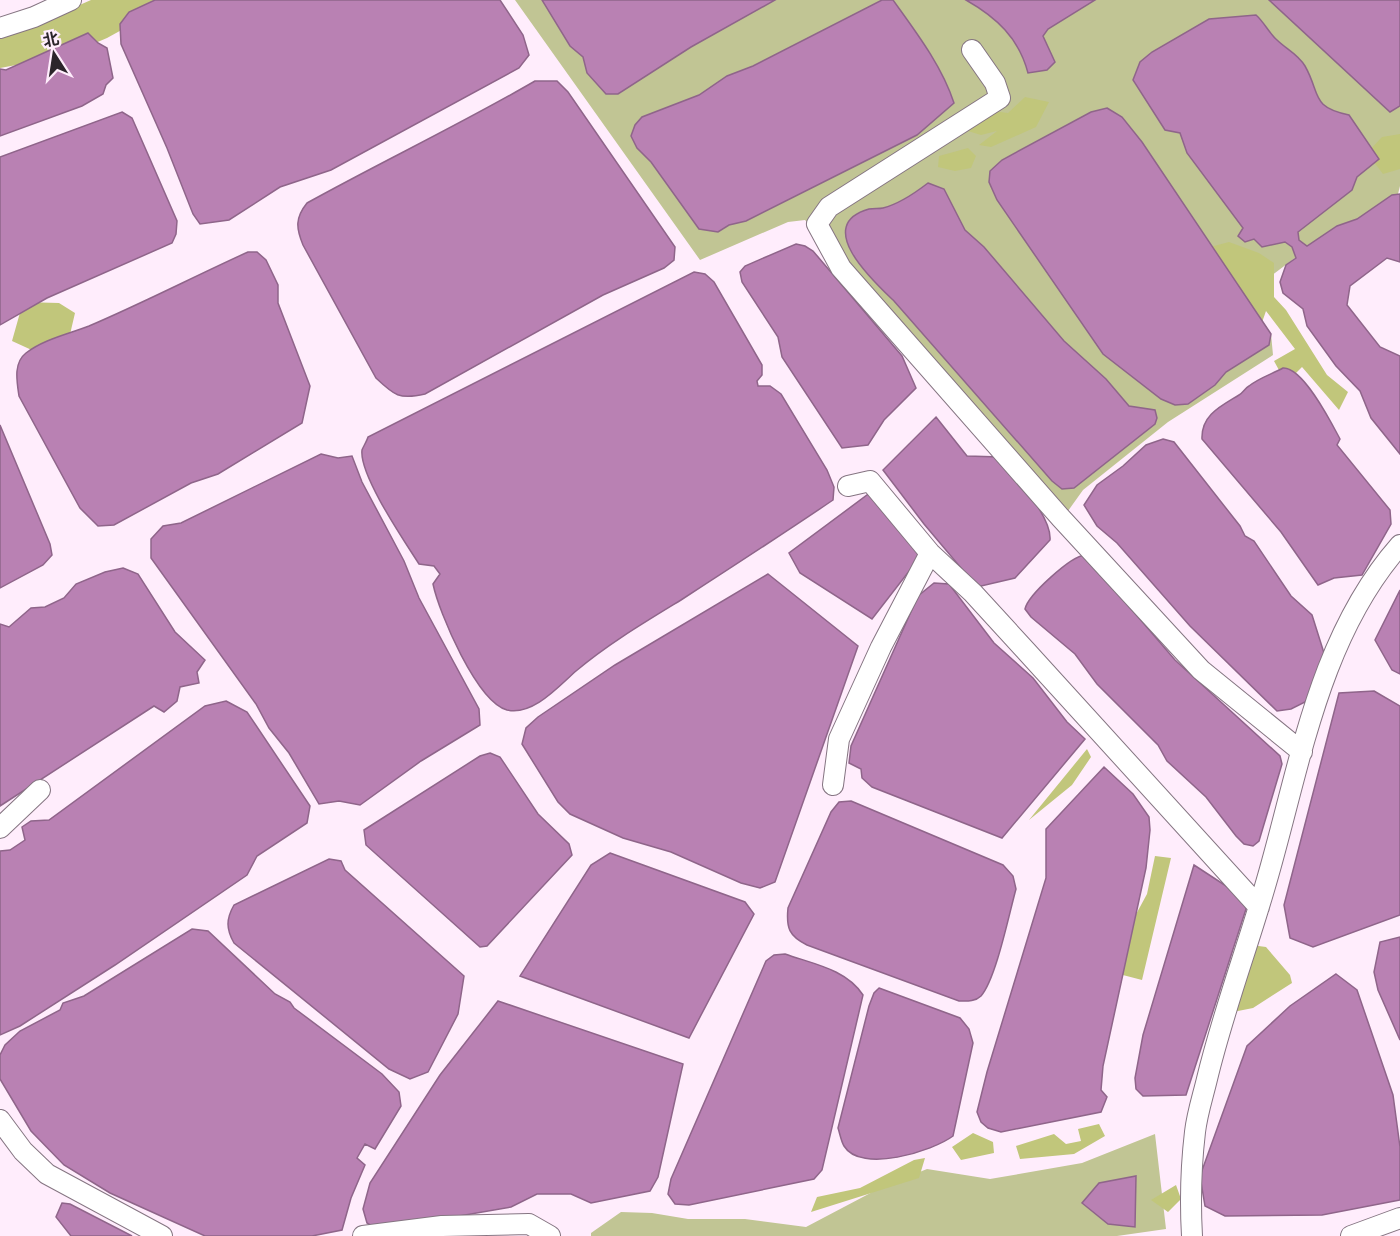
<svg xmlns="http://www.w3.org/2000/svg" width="1400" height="1236" font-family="Rubik,'Noto Sans SC',sans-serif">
<rect width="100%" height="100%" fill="#ffedfc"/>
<!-- green -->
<path fill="#c1c594" d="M 515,0 L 1400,0 L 1400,186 L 1398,194 L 1357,219 L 1337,226 L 1246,295 L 1271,334 L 1273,355 L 1168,422 L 1083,490 L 1068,511 L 805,220 L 788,222 L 700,260 Z
M 1155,1134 L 1166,1229 L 1117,1236 L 591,1236 L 591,1233 L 621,1212 L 652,1213 L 688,1219 L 745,1219 L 806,1227 L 880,1188 L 927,1169 L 990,1179 L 1082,1163 Z"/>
<!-- forest -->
<path fill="#c1c67b" d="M 91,0 L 176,0 L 107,38 L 65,56 L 0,68 L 0,35 L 50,18 Z
M 1025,97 L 1049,102 L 1036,127 L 991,147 L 979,145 L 997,131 L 981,135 L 968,131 L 986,110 L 1008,113 Z
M 1400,134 L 1400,169 L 1383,174 L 1367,153 L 1382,137 Z
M 968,148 L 976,156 L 971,168 L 955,171 L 938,167 L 939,156 Z
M 1229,242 L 1259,253 L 1274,263 L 1274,297 L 1286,310 L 1327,375 L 1348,392 L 1339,410 L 1302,367 L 1286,383 L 1274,361 L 1295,349 L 1266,311 L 1253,348 L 1199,250 Z
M 23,302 L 59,303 L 75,313 L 68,343 L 47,357 L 12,341 Z
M 1087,749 L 1091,757 L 1072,785 L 1029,820 Z
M 1155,856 L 1171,858 L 1142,980 L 1119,974 L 1134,918 L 1147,894 Z
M 1251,945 L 1266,947 L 1290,975 L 1292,983 L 1253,1008 L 1233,1012 Z
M 1099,1124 L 1105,1136 L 1074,1154 L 1020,1159 L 1016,1146 L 1054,1134 L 1066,1144 L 1081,1141 L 1078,1129 Z
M 973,1133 L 993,1142 L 994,1153 L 961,1160 L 952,1147 Z
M 925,1158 L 919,1178 L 811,1212 L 817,1197 L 860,1188 L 914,1160 Z
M 1176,1185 L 1181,1199 L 1168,1212 L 1151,1200 Z"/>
<!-- water -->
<path fill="#b981b3" stroke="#8f658a" stroke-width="1.5" d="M 155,0 L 500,0 L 523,35 L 529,55 L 519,68 L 331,170 L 280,187 L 229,220 L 200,224 L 193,214 L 167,148 L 121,44 L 120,24 L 129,12 Z
M 542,0 L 775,0 L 691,47 L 618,94 L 606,94 L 587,73 L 583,57 L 570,46 Z
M 882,0 L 893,0 C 916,32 942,66 954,103 L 917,135 L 746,221 L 729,225 L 718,232 L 699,229 L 651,162 L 637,148 L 631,136 L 635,125 L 642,117 L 699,95 L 727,76 L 753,66 Z
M 966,0 L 1095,0 L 1048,29 L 1043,36 L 1055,62 L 1047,70 L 1028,73 C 1019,38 996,17 966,0 Z
M 1269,0 L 1400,0 L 1400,106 L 1390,112 Z
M 1256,15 C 1264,22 1269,33 1277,40 C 1286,49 1298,54 1305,66 C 1321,94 1310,107 1349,115 L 1379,159 L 1357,177 L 1352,190 L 1298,232 L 1299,240 L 1307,246 L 1337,226 L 1357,219 L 1392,195 L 1400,194 L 1400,262 L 1387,258 L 1350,286 L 1347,305 L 1380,347 L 1400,356 L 1400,454 L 1371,418 L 1360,391 L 1336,366 L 1307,326 L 1303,309 L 1283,293 L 1280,282 L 1286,265 L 1296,258 L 1292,247 L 1285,242 L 1262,247 L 1254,239 L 1245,242 L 1238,236 L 1243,228 L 1187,153 L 1180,133 L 1165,130 L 1133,80 L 1140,62 L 1152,52 L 1209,19 Z
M 88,33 L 98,43 L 107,48 L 113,78 L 106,85 L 103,94 L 82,106 L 0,136 L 0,69 L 6,70 Z
M 535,81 L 557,81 L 568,92 L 675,247 L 674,260 L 664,268 L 603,295 L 425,394 C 399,400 394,395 376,378 L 303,245 C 296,228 295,218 307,203 C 383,161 461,124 535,81 Z
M 1107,108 L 1122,117 L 1142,142 L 1271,334 L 1269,345 L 1226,372 L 1215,385 L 1188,404 L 1175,405 L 1161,399 L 1103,354 L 997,200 L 989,182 L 990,171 L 1002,160 L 1091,112 Z
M 122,112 L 132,118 L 177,221 L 176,234 L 172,243 L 47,298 L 0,325 L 0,157 Z
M 928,183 L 944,189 L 965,230 L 984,247 L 1064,341 L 1106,379 L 1129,406 L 1155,410 L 1157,418 L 1155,424 L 1074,488 L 1062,489 L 1052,481 L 894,301 C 874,282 812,225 869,209 C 874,208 879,209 883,208 C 899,204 915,193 928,183 Z
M 796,244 L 805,246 L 813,251 L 902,356 L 916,388 L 884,420 L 868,445 L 842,448 L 782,357 L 778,337 L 742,282 L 740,272 L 745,266 Z
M 248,252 L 257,252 L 266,260 L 278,285 L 278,303 L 310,386 L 302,423 L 218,474 L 191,483 L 114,525 L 98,526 L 80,508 L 19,396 C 17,382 13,363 26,353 C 44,339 69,334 89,326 C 143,303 195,276 248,252 Z
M 694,272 L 705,274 L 714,282 L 762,365 L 762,375 L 757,381 L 758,386 L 770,386 L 781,394 L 827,470 L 834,487 L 833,500 C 783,534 732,567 681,600 C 645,622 608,644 576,671 C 559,686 533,716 507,710 C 477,702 439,613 433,584 L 440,574 L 434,566 L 419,564 C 405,542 359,475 362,450 C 363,447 367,441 368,437 Z
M 1283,368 C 1303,367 1331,422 1340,439 L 1337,445 L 1390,510 L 1391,524 L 1362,575 L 1334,578 L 1318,585 L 1281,532 L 1202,439 C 1201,415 1221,406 1239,395 C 1243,393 1245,388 1249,386 C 1259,378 1272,374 1283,368 Z
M 936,417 L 967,456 L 1000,457 C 1014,476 1052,516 1050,540 L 1015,578 L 977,587 L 924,524 L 883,470 Z
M 0,425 L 50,544 L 52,555 L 43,565 L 0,588 Z
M 1163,439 L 1174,442 L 1240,526 L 1245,536 L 1254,541 L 1291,596 L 1312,615 L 1324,653 L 1311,699 L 1291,709 L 1277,711 L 1190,626 L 1117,543 L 1097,526 L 1084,505 L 1097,485 L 1123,466 L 1146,445 Z
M 321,454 L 338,458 L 352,456 L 362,482 L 404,561 L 419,598 L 479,709 L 480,725 L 421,761 L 360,805 L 339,801 L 319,804 L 289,753 L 269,728 L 256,704 L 151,558 L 151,539 L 163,526 L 181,523 Z
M 871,492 L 922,542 L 917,561 L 872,619 L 800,573 L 789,553 Z
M 1085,555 L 1175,660 L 1280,756 L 1282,764 L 1259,841 L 1253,846 L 1244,844 L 1236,836 L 1206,797 L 1167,761 L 1158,745 L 1097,684 L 1075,654 L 1031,617 L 1025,609 C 1028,595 1071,556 1085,555 Z
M 123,568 L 138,574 L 175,632 L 205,660 L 197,672 L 199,683 L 180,687 L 177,701 L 164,712 L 154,706 L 0,806 L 0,624 L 9,627 L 31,608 L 45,607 L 64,598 L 76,584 L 105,572 Z
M 768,574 L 858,646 L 775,882 L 760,888 L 741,883 L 671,852 L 623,838 L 570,814 L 558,802 L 522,744 L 526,728 L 538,717 L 615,665 Z
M 934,583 L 949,584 L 994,643 L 1033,678 L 1067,722 L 1085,739 L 1002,838 L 872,787 L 862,778 L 861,769 L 849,763 L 851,746 L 918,596 Z
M 1400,590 L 1400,674 L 1392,670 L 1375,640 Z
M 1374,691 L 1400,706 L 1400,915 L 1313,947 L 1290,938 L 1284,905 L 1339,693 Z
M 226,701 L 247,712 L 310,806 L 307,823 L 257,856 L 247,875 L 115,965 L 20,1026 L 0,1035 L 0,851 L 10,850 L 25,840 L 22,827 L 31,821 L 49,820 L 205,706 Z
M 490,753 L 500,757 L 538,814 L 569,844 L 572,855 L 487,946 L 480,947 L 366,845 L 364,830 L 480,756 Z
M 1104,767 L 1133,794 L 1149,817 L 1150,830 L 1146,868 L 1103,1066 L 1101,1090 L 1107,1097 L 1101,1112 L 1001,1132 L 988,1128 L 981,1122 L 977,1112 L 987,1072 L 1046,878 L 1046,829 Z
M 851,801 L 1003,865 L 1013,876 L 1016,889 C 1009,914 996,979 981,996 C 975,1002 966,1001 959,1001 L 807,945 C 789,936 786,928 788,908 L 831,812 L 839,802 Z
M 610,853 L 745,902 L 754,914 L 689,1038 L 520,976 L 591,865 Z
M 329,859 L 341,861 L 345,870 L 464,976 L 458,1014 L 428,1072 L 410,1079 L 389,1069 L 234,943 C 226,929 226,919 234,905 Z
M 1194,865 L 1243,897 L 1246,909 L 1186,1095 L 1143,1096 L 1136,1089 L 1135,1078 L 1143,1035 Z
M 192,929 L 208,931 L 275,994 L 290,1002 L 294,1008 L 382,1074 L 399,1092 L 401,1106 L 375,1149 L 365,1144 L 357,1158 L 365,1165 L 351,1198 L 342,1230 L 312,1236 L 205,1236 L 110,1193 L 64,1165 L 31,1131 L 0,1079 L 0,1055 L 5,1045 L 20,1031 L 60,1010 L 63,1003 L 84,996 Z
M 1400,937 L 1400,1040 L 1378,990 L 1374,972 L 1380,942 Z
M 785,954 C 813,964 846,969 863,995 L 822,1170 L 814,1179 L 689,1205 L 675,1204 L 668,1194 L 671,1179 L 766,961 L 774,955 Z
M 1336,974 L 1357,990 L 1393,1095 L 1400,1147 L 1400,1200 L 1322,1215 L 1225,1216 L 1205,1206 L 1200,1176 L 1247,1046 L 1290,1006 Z
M 879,988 L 960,1018 L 969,1029 L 973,1043 L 953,1136 C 933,1151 861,1174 844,1146 C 841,1141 840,1134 838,1128 L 869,1006 L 874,993 Z
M 498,1001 L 683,1064 L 658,1177 L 650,1191 L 591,1203 L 571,1194 L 537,1194 L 511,1207 L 378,1230 L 367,1223 L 363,1209 L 370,1183 L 440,1075 Z
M 1136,1176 L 1135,1227 L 1108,1224 L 1082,1203 L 1099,1183 Z
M 62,1203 L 70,1204 L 132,1236 L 71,1236 L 56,1217 Z"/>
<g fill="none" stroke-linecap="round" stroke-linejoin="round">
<defs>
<path id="minor" d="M 0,28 L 34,17 L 71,0
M 972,50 L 995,83 L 1000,98 L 829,207 L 817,224 L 841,268 L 1060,517 L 1201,670 L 1302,752
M 848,486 L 870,481 L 930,553 L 973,593 L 1027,652 L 1259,907
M 833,785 L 839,739 L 881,647 L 930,553
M 0,828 L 40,790
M 0,1120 L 23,1151 L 47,1174 L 162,1236
M 363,1236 L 442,1226 L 529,1224 L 550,1236
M 1192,1236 C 1190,1201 1191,1166 1195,1132 C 1197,1114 1203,1096 1207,1079 C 1223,1012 1247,949 1266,883 C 1300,767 1318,638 1400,545
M 1351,1236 L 1400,1218"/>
</defs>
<!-- minor casing -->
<use href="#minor" stroke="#857582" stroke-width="22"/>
<!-- minor -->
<use href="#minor" stroke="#fff" stroke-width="20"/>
</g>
<!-- north arrow -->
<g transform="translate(54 54) rotate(348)" stroke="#ffedfc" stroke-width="4.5" paint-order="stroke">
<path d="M0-4.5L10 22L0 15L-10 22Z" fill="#2c252b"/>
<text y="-9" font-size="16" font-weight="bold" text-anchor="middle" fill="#2c252b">北</text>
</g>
</svg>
